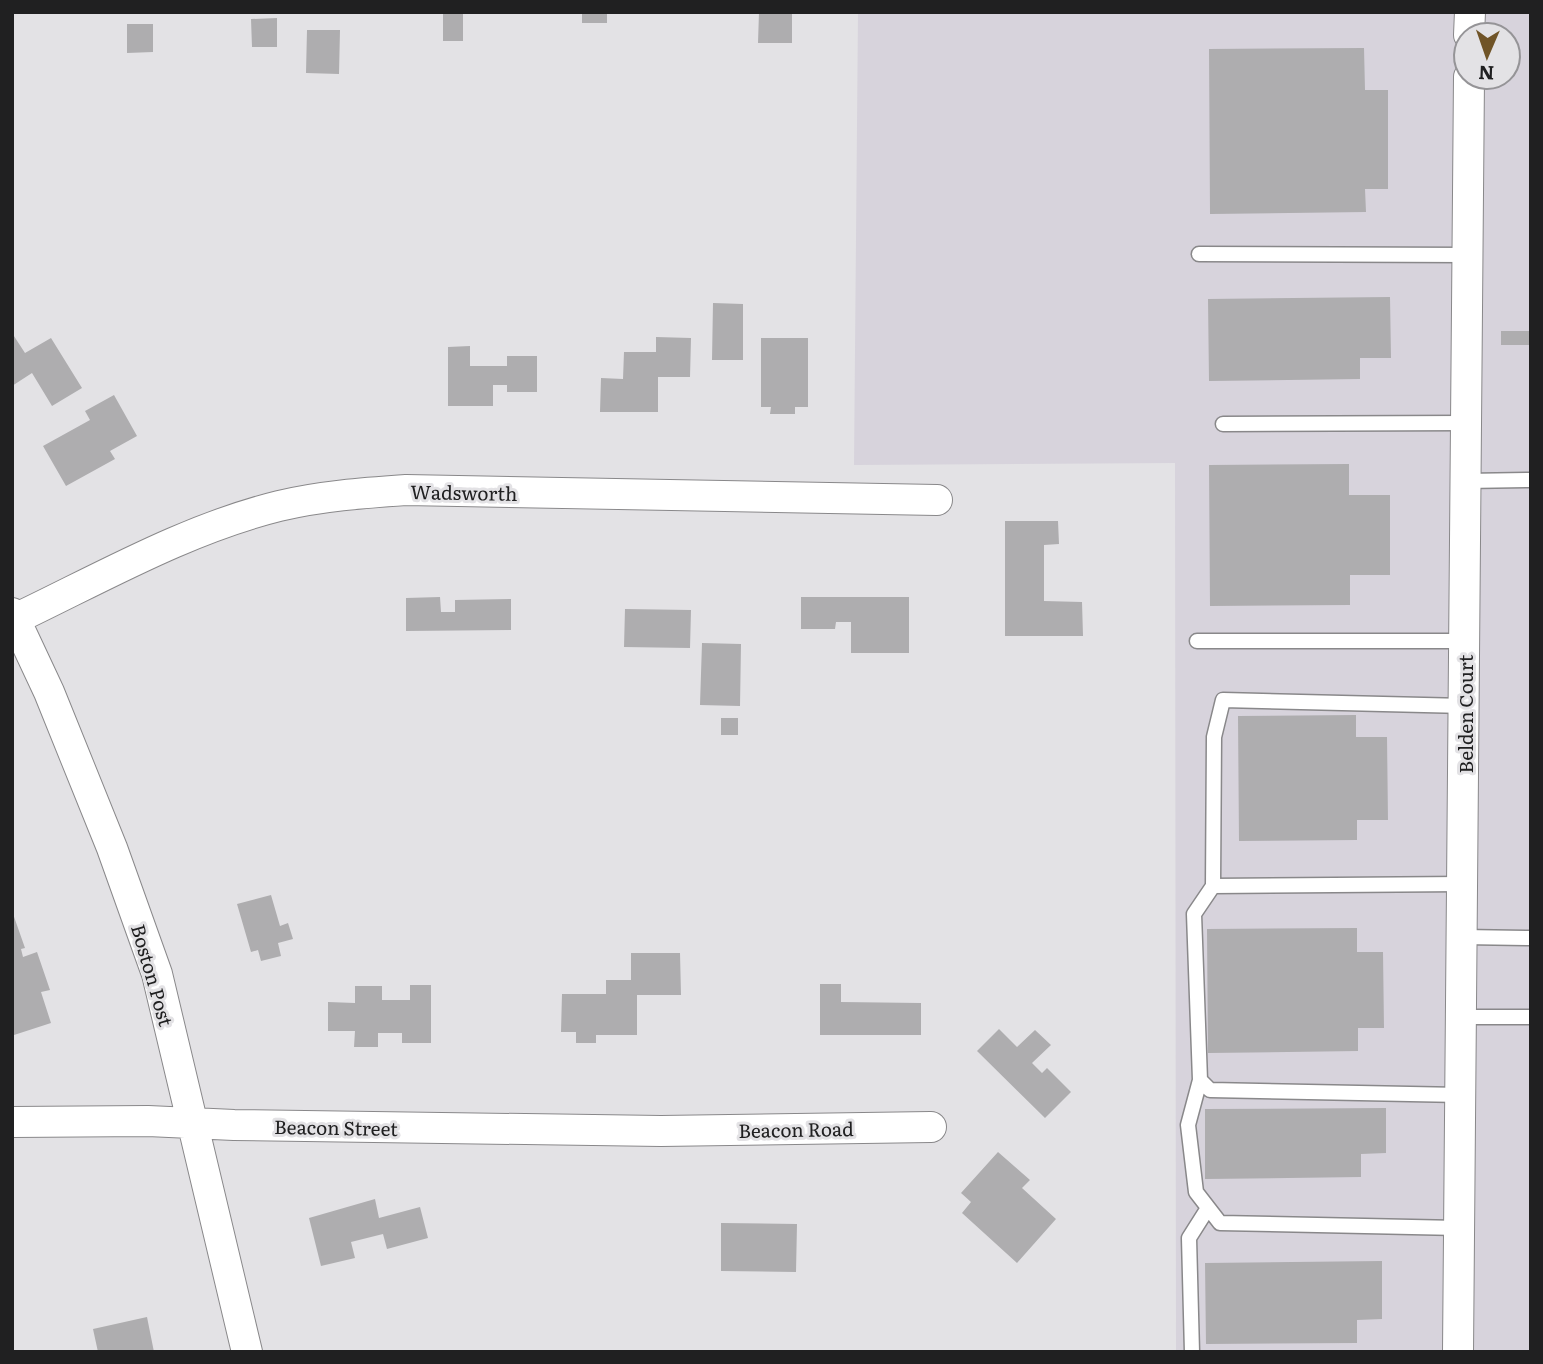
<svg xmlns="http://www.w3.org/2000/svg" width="1543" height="1364" font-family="Literata,serif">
<rect width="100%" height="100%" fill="#e3e2e5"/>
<!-- built -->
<path fill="#d7d3dc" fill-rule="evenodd" d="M 858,12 L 1531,12 L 1531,1352 L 1176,1352 L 1175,463 L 854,465 ZM 1466,35 L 1508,35 L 1508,77 L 1466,77 Z"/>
<!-- building -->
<path fill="#aeadaf" d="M 582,12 L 607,12 L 607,23 L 582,23 Z
M 759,12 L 792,12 L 792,43 L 758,43 Z
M 443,13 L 463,13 L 463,41 L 443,41 Z
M 277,18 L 277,47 L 252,47 L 251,19 Z
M 127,24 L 153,24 L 153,52 L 127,53 Z
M 307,30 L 340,30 L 339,74 L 306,73 Z
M 1364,48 L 1365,90 L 1388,90 L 1388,189 L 1365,189 L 1366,212 L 1210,214 L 1209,49 Z
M 1390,297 L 1391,358 L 1360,358 L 1360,379 L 1209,381 L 1208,299 Z
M 713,303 L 743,304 L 743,360 L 712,360 Z
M 1501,331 L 1531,331 L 1531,345 L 1501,345 Z
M 12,333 L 25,353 L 51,338 L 82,388 L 52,406 L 32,373 L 12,386 Z
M 656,337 L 691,338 L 690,377 L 658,377 L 658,412 L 600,412 L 601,378 L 623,379 L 624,352 L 656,352 Z
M 761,338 L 808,338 L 808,407 L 795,407 L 795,414 L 770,414 L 771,407 L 761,407 Z
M 470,346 L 470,366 L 507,366 L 507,356 L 537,356 L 537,392 L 507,392 L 507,385 L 493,385 L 493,406 L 448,406 L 448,347 Z
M 114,395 L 137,436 L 110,451 L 115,459 L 66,486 L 43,446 L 90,420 L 85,411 Z
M 1349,464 L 1349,495 L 1390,495 L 1390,575 L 1350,575 L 1350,605 L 1210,606 L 1209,465 Z
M 1005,521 L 1058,521 L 1059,544 L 1044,545 L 1044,601 L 1082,602 L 1083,636 L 1005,636 Z
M 440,597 L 441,612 L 455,612 L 455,600 L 511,599 L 511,630 L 406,631 L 406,598 Z
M 801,597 L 909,597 L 909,653 L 851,653 L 851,622 L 836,622 L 835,629 L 801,629 Z
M 625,609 L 691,610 L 690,648 L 624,647 Z
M 702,643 L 741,644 L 740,706 L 700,705 Z
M 1356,715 L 1356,737 L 1387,737 L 1388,820 L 1357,820 L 1357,840 L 1239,841 L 1238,716 Z
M 721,718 L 738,718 L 738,735 L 721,735 Z
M 271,895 L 280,926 L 288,923 L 293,939 L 278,943 L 281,956 L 261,961 L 258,950 L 251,952 L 237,904 Z
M 12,911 L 25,948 L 21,949 L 23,957 L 37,952 L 50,990 L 41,992 L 51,1023 L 14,1035 L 12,1029 Z
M 1357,928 L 1357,952 L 1383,952 L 1384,1028 L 1358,1028 L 1358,1051 L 1208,1053 L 1207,929 Z
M 631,953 L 680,953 L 681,995 L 637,995 L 637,1035 L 596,1035 L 596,1043 L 576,1043 L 576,1032 L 561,1032 L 562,994 L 606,994 L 606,980 L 631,980 Z
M 820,984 L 841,984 L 841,1002 L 921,1003 L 921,1035 L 820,1035 Z
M 410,985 L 431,985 L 431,1043 L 402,1043 L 402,1033 L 378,1033 L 378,1047 L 354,1047 L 355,1031 L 328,1031 L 328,1002 L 355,1003 L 355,986 L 382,986 L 382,1000 L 410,1000 Z
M 999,1029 L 1017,1047 L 1035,1030 L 1051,1045 L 1032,1063 L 1042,1073 L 1047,1068 L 1071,1092 L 1045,1118 L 977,1051 Z
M 1386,1108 L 1386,1153 L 1361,1154 L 1361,1177 L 1205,1179 L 1205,1109 Z
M 998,1152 L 1030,1180 L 1022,1188 L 1056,1219 L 1017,1263 L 962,1213 L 971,1202 L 961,1193 Z
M 375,1199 L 379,1218 L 420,1207 L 428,1238 L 387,1249 L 383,1234 L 351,1242 L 355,1258 L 321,1266 L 309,1218 Z
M 721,1223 L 797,1224 L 796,1272 L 721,1271 Z
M 1382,1261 L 1382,1319 L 1357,1320 L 1357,1343 L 1206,1344 L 1205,1263 Z
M 147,1317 L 154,1352 L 98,1352 L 93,1329 Z"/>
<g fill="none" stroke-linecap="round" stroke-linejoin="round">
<defs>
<path id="lane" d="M 1199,254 L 1468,255
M 1223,424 L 1466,423
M 1466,481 L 1531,480
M 1197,641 L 1465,641
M 1463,884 L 1213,886 L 1214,737 L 1223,700 L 1465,706
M 1213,886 L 1194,914 L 1200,1080 L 1210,1090 L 1461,1095
M 1463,937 L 1531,938
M 1462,1017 L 1531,1017
M 1200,1080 L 1188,1125 L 1196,1192 L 1220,1223 L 1459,1228
M 1192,1352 L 1189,1238 L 1208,1208"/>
<path id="street" d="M 1469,35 L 1470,12
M 12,613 L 49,692 L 112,848 L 157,974 L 247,1352
M 15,619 C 101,578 186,529 279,506 C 321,496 363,493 406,490 L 937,500
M 12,1122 L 148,1121 L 234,1125 L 661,1131 L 931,1127
M 1458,1352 L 1469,77"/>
</defs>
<!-- lane casing -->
<use href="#lane" stroke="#89888a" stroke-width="17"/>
<!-- street casing -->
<use href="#street" stroke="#89888a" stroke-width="32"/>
<!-- lane -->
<use href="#lane" stroke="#fff" stroke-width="14"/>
<!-- street -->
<use href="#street" stroke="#fff" stroke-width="30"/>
</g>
<g text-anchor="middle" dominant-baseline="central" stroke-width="6" stroke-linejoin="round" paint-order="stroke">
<!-- street labels -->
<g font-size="19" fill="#202021" stroke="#e3e2e5">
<text transform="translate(464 492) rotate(1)">Wadsworth</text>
<text transform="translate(1465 714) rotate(-90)">Belden Court</text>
<text transform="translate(153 975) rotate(74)">Boston Post</text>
<text transform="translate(336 1127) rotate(1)">Beacon Street</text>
<text transform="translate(796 1129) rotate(-1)">Beacon Road</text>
</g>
</g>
<!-- border -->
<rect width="1543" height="1364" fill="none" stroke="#202021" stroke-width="28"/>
<!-- north arrow -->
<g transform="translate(1487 56) rotate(182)"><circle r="33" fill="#e3e2e5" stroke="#959497" stroke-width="2"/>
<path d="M0-5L12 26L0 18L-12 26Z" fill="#705427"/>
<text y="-10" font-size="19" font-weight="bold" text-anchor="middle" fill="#202021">N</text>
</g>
</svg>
